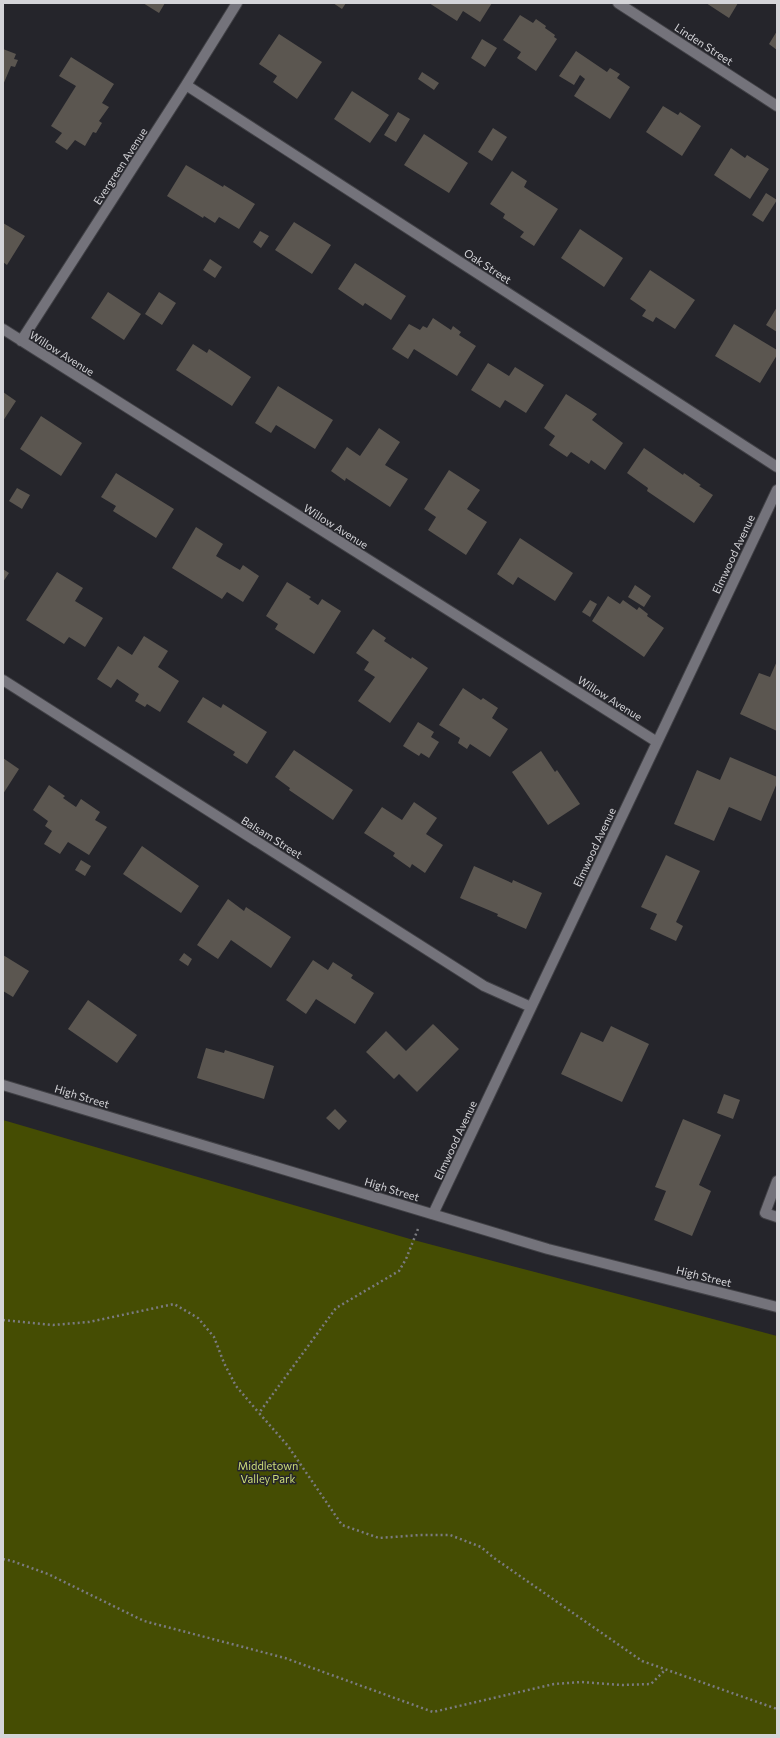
<svg xmlns="http://www.w3.org/2000/svg" width="780" height="1738" font-family="Commissioner,sans-serif">
<rect width="100%" height="100%" fill="#25252b"/>
<!-- green -->
<path fill="#454d03" d="M 3,1120 L 410,1239 L 777,1336 L 777,1735 L 3,1735 Z"/>
<!-- building -->
<path fill="#5b5650" d="M 143,3 L 165,3 L 159,13 Z
M 333,3 L 346,3 L 342,9 Z
M 429,3 L 492,3 L 480,22 L 463,11 L 457,21 Z
M 706,3 L 738,3 L 729,18 Z
M 520,15 L 533,23 L 536,19 L 546,26 L 545,28 L 555,35 L 554,37 L 557,39 L 536,71 L 517,58 L 521,52 L 503,40 Z
M 777,31 L 777,50 L 769,44 Z
M 279,34 L 322,62 L 297,99 L 273,82 L 277,76 L 259,64 Z
M 482,39 L 497,48 L 485,67 L 471,58 Z
M 3,49 L 16,54 L 14,59 L 18,60 L 15,67 L 11,66 L 3,85 Z
M 576,51 L 607,72 L 610,68 L 620,74 L 617,78 L 630,87 L 610,119 L 574,96 L 585,79 L 580,75 L 574,85 L 559,76 Z
M 71,57 L 114,84 L 102,103 L 109,107 L 99,121 L 102,123 L 96,133 L 93,132 L 85,146 L 75,140 L 67,150 L 55,142 L 62,133 L 51,126 L 76,86 L 59,76 Z
M 422,72 L 439,83 L 434,90 L 418,79 Z
M 352,91 L 389,115 L 370,143 L 334,119 Z
M 663,106 L 678,115 L 680,112 L 701,126 L 682,156 L 646,132 Z
M 398,112 L 410,119 L 396,142 L 384,135 Z
M 493,128 L 507,137 L 492,161 L 478,152 Z
M 424,134 L 468,163 L 449,193 L 404,165 Z
M 731,148 L 745,158 L 747,155 L 769,169 L 750,199 L 714,175 Z
M 186,165 L 223,187 L 224,185 L 255,204 L 239,229 L 219,217 L 215,223 L 204,216 L 203,218 L 167,196 Z
M 512,171 L 527,181 L 524,187 L 558,209 L 534,246 L 520,237 L 524,232 L 503,218 L 505,214 L 490,204 Z
M 766,193 L 777,200 L 763,222 L 752,215 Z
M 294,222 L 331,245 L 312,274 L 275,250 Z
M 3,223 L 25,236 L 7,265 L 3,262 Z
M 580,229 L 623,258 L 604,287 L 561,258 Z
M 260,231 L 269,236 L 261,248 L 253,242 Z
M 210,259 L 222,267 L 215,278 L 203,270 Z
M 355,263 L 406,296 L 391,320 L 365,303 L 363,306 L 338,289 Z
M 650,270 L 695,300 L 675,329 L 656,317 L 653,322 L 642,316 L 646,310 L 630,299 Z
M 108,292 L 141,314 L 124,340 L 91,318 Z
M 159,292 L 176,303 L 162,325 L 145,314 Z
M 777,307 L 777,332 L 766,325 Z
M 433,318 L 451,330 L 453,326 L 461,332 L 459,335 L 476,346 L 457,376 L 414,349 L 408,359 L 392,349 L 409,324 L 420,330 L 423,326 L 427,328 Z
M 734,324 L 777,350 L 777,355 L 760,383 L 715,356 Z
M 193,344 L 207,353 L 209,349 L 251,377 L 232,406 L 176,370 Z
M 488,363 L 509,376 L 515,367 L 544,385 L 526,413 L 505,400 L 500,408 L 471,390 Z
M 278,386 L 333,420 L 315,449 L 276,425 L 271,433 L 255,423 Z
M 3,392 L 16,401 L 3,421 Z
M 566,394 L 597,414 L 592,420 L 623,443 L 605,470 L 591,460 L 589,464 L 571,452 L 567,457 L 549,445 L 555,436 L 544,428 Z
M 41,416 L 82,443 L 61,476 L 20,449 Z
M 379,428 L 400,442 L 385,465 L 408,479 L 390,507 L 346,478 L 345,481 L 331,471 L 347,447 L 360,456 Z
M 644,448 L 683,475 L 684,473 L 701,485 L 699,486 L 713,495 L 694,523 L 647,491 L 648,488 L 627,473 Z
M 449,470 L 480,490 L 467,509 L 487,522 L 466,555 L 428,530 L 436,517 L 424,509 Z
M 116,473 L 174,509 L 156,538 L 113,511 L 116,506 L 101,497 Z
M 17,488 L 30,495 L 22,509 L 9,501 Z
M 196,527 L 223,544 L 216,556 L 240,570 L 243,565 L 259,576 L 243,602 L 227,592 L 222,599 L 172,568 Z
M 520,538 L 573,573 L 555,601 L 518,577 L 513,585 L 497,574 Z
M 3,569 L 9,573 L 3,582 Z
M 57,572 L 83,588 L 75,601 L 103,618 L 85,647 L 69,637 L 64,644 L 26,620 Z
M 287,582 L 311,597 L 309,599 L 318,605 L 322,599 L 341,611 L 314,654 L 275,629 L 278,624 L 266,616 Z
M 635,585 L 651,596 L 644,607 L 628,597 Z
M 608,596 L 620,604 L 623,600 L 637,610 L 639,607 L 648,614 L 647,616 L 664,628 L 644,657 L 592,621 Z
M 590,600 L 597,604 L 590,617 L 582,612 Z
M 373,629 L 386,638 L 384,641 L 411,659 L 412,657 L 428,668 L 390,723 L 358,701 L 375,677 L 364,670 L 369,662 L 356,653 Z
M 144,636 L 168,651 L 158,667 L 179,681 L 160,712 L 147,704 L 145,707 L 135,701 L 139,694 L 117,679 L 111,688 L 97,679 L 118,646 L 132,655 Z
M 777,661 L 777,731 L 740,714 L 759,673 L 770,677 Z
M 463,688 L 481,700 L 483,698 L 498,708 L 492,718 L 508,729 L 490,757 L 470,744 L 467,749 L 458,743 L 460,738 L 439,725 Z
M 203,697 L 221,708 L 223,704 L 267,732 L 247,764 L 233,755 L 235,752 L 187,722 Z
M 418,722 L 434,732 L 431,737 L 439,742 L 429,758 L 421,753 L 419,756 L 403,746 Z
M 294,750 L 353,790 L 333,820 L 289,790 L 290,788 L 275,777 Z
M 541,751 L 555,772 L 557,770 L 580,804 L 548,825 L 512,772 Z
M 730,757 L 777,777 L 777,783 L 761,821 L 729,807 L 714,841 L 674,824 L 697,770 L 720,780 Z
M 3,758 L 19,769 L 3,794 Z
M 49,785 L 65,796 L 63,798 L 76,807 L 81,799 L 100,812 L 95,820 L 107,827 L 89,855 L 68,842 L 60,854 L 44,844 L 52,831 L 45,826 L 48,821 L 33,810 Z
M 414,802 L 437,818 L 426,834 L 443,845 L 425,873 L 412,864 L 410,868 L 393,856 L 395,853 L 364,833 L 382,807 L 402,820 Z
M 142,846 L 199,886 L 181,913 L 123,874 Z
M 666,855 L 700,871 L 676,922 L 683,926 L 676,941 L 650,929 L 657,914 L 641,907 Z
M 81,860 L 91,866 L 85,876 L 75,870 Z
M 474,866 L 512,883 L 513,880 L 542,893 L 526,929 L 497,916 L 498,914 L 460,898 Z
M 228,899 L 244,911 L 246,907 L 291,937 L 271,968 L 231,940 L 218,959 L 197,945 Z
M 184,953 L 192,959 L 188,966 L 179,960 Z
M 3,955 L 29,971 L 13,997 L 3,991 Z
M 313,960 L 328,970 L 333,962 L 353,975 L 351,978 L 374,993 L 355,1024 L 316,999 L 306,1014 L 286,1000 Z
M 88,1000 L 137,1035 L 117,1063 L 68,1029 Z
M 433,1024 L 459,1049 L 417,1092 L 399,1074 L 394,1079 L 366,1052 L 386,1031 L 406,1051 Z
M 611,1026 L 649,1044 L 622,1102 L 561,1074 L 581,1032 L 603,1042 Z
M 206,1048 L 224,1053 L 225,1050 L 274,1066 L 264,1099 L 197,1078 Z
M 724,1094 L 740,1100 L 733,1119 L 717,1113 Z
M 335,1109 L 347,1121 L 339,1130 L 326,1118 Z
M 683,1119 L 721,1135 L 699,1185 L 711,1191 L 692,1236 L 654,1220 L 666,1191 L 655,1187 Z"/>
<g fill="none" stroke-linecap="round" stroke-linejoin="round">
<defs>
<path id="lane" d="M 777,1181 L 765,1213 L 777,1217"/>
<path id="street" d="M 618,3 L 777,106
M 186,85 L 777,467
M 3,329 L 657,742
M 21,341 L 186,85 L 237,3
M 3,680 L 484,986 L 531,1007
M 433,1214 L 777,490"/>
<path id="secondary" d="M 3,1085 L 548,1249 L 777,1307"/>
</defs>
<!-- lane casing -->
<use href="#lane" stroke="#414146" stroke-width="12"/>
<!-- street casing -->
<use href="#street" stroke="#414146" stroke-width="12"/>
<!-- secondary casing -->
<use href="#secondary" stroke="#414146" stroke-width="12"/>
<!-- path -->
<path stroke="#7b7b80" stroke-width="2.5" stroke-dasharray="2 3" stroke-linecap="butt" d="M 418,1229 L 406,1259 L 399,1271 L 336,1308 L 259,1413 L 288,1446 L 342,1525 L 379,1538 L 420,1535 L 450,1535 L 481,1547 L 494,1558 L 642,1661 L 777,1709
M 3,1320 L 53,1325 L 89,1322 L 174,1304 L 198,1318 L 214,1337 L 224,1363 L 236,1386 L 259,1413
M 3,1559 L 12,1561 L 48,1574 L 144,1621 L 285,1658 L 433,1712 L 554,1684 L 581,1682 L 622,1685 L 651,1684 L 665,1670"/>
<!-- lane -->
<use href="#lane" stroke="#74737b" stroke-width="10"/>
<!-- street -->
<use href="#street" stroke="#74737b" stroke-width="10"/>
<!-- secondary -->
<use href="#secondary" stroke="#74737b" stroke-width="10"/>
</g>
<g text-anchor="middle" dominant-baseline="central" stroke-width="3" stroke-linejoin="round" paint-order="stroke">
<!-- street labels -->
<g font-size="11" fill="#d4d4d8" stroke="#25252b">
<text transform="translate(704 44) rotate(33)">Linden Street</text>
<text transform="translate(120 166) rotate(-57)">Evergreen Avenue</text>
<text transform="translate(488 266) rotate(33)">Oak Street</text>
<text transform="translate(62 353) rotate(32)">Willow Avenue</text>
<text transform="translate(336 526) rotate(32)">Willow Avenue</text>
<text transform="translate(733 554) rotate(-65)">Elmwood Avenue</text>
<text transform="translate(610 698) rotate(32)">Willow Avenue</text>
<text transform="translate(272 837) rotate(32)">Balsam Street</text>
<text transform="translate(594 847) rotate(-65)">Elmwood Avenue</text>
<text transform="translate(82 1096) rotate(17)">High Street</text>
<text transform="translate(455 1140) rotate(-65)">Elmwood Avenue</text>
<text transform="translate(392 1189) rotate(17)">High Street</text>
<text transform="translate(704 1276) rotate(14)">High Street</text>
</g>
<!-- park labels -->
<g font-size="11" fill="#cddd79" stroke="#25252b">
<text x="268" y="1465">Middletown<tspan x="268" dy="13">Valley Park</tspan></text>
</g>
</g>
<!-- border -->
<rect width="780" height="1738" fill="none" stroke="#d4d4d8" stroke-width="8"/>
</svg>
